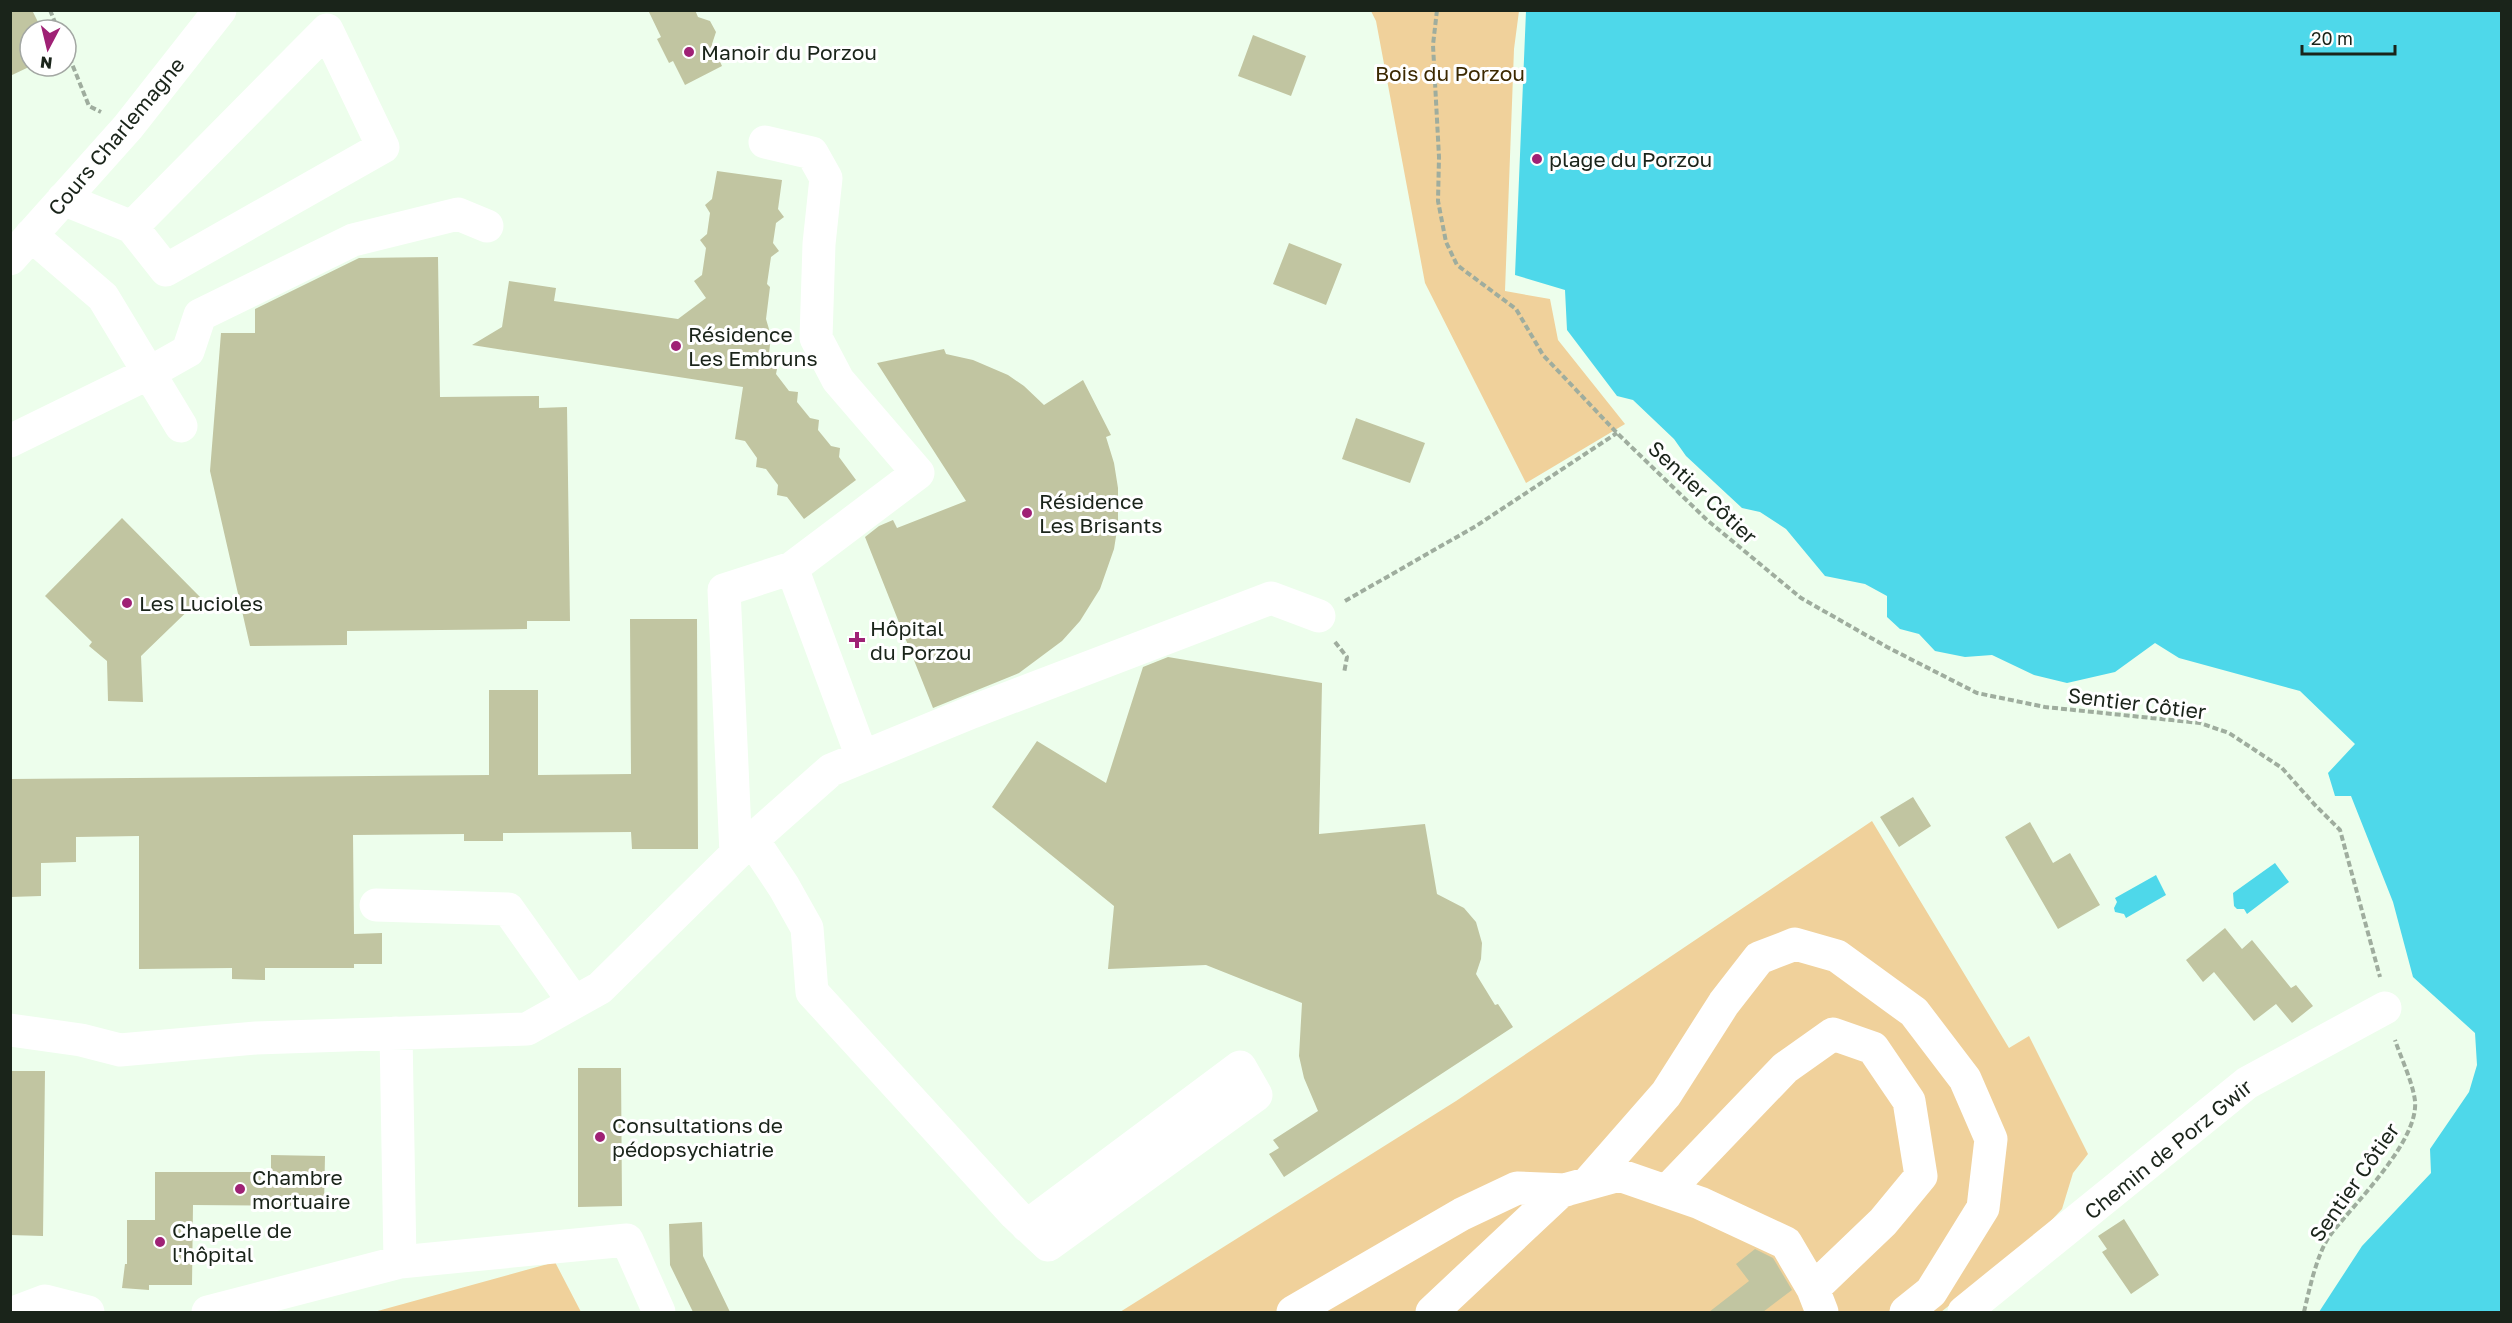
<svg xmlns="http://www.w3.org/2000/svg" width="2512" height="1323" font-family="'Golos Text',sans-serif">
<rect width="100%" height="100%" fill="#edfeec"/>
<!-- green -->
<path fill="#f0d19b" d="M 1371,11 L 1519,11 L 1514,49 L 1505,291 L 1550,299 L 1558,340 L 1625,424 L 1526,483 L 1425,283 L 1376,21 Z
M 1872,821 L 2009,1048 L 2029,1036 L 2088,1154 L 2073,1173 L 2062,1209 L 2037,1236 L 1941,1312 L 1120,1312 L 1456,1101 Z
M 555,1262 L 581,1312 L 374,1312 Z"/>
<!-- water -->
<path fill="#4ed8ea" d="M 1526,11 L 2501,11 L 2501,1312 L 2319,1312 L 2362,1246 L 2431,1173 L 2430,1149 L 2469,1092 L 2477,1065 L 2475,1033 L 2413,977 L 2393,902 L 2351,796 L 2335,796 L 2328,773 L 2355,744 L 2300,691 L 2179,658 L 2155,643 L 2115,672 L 2067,683 L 2034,675 L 1992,655 L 1965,657 L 1935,651 L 1919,634 L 1900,629 L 1887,617 L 1887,596 L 1865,584 L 1825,576 L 1786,529 L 1760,512 L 1742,508 L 1686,456 L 1674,439 L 1633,400 L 1617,396 L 1567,330 L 1565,290 L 1515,275 Z
M 2275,863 L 2289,882 L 2247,914 L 2244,909 L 2237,909 L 2234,906 L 2233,893 Z
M 2156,875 L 2166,895 L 2126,918 L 2124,914 L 2115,912 L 2114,908 L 2117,902 L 2115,898 Z"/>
<!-- building -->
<path fill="#c1c5a1" d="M 10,10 L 32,10 L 42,30 L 30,30 L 31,66 L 10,76 Z
M 648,10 L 695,10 L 698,17 L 710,21 L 716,32 L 712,44 L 722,66 L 685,85 L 673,61 L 669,63 L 657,39 L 661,37 Z
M 1253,35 L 1306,56 L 1291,96 L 1238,76 Z
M 717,171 L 782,180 L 778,209 L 784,217 L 776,223 L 773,243 L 779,251 L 771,257 L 767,284 L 770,287 L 766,319 L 771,336 L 768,362 L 778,364 L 776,374 L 789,391 L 798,392 L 797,402 L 810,418 L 819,420 L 818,430 L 831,446 L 840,448 L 839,457 L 856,480 L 804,519 L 787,497 L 777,495 L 778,485 L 766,469 L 756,467 L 757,458 L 745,441 L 735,439 L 743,387 L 472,345 L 502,327 L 509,281 L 556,288 L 554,301 L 678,319 L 706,298 L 694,281 L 702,275 L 706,248 L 700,240 L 707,234 L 710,213 L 705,205 L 712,199 Z
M 1289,243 L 1342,264 L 1326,305 L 1273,284 Z
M 438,257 L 440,397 L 539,396 L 539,408 L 567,407 L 570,621 L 527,621 L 527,629 L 347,631 L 347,645 L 250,646 L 210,471 L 221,333 L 255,333 L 255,309 L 359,258 Z
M 944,349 L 946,354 L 973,360 L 1008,375 L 1024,386 L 1044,405 L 1083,380 L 1111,435 L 1106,437 L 1114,463 L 1118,488 L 1118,524 L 1114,549 L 1100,589 L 1080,621 L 1062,641 L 1019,673 L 933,708 L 865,537 L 879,526 L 893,520 L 897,528 L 966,501 L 877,363 Z
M 1356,418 L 1425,443 L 1410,483 L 1342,459 Z
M 122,518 L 201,598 L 141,656 L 143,702 L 108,701 L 107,661 L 89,646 L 92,642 L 45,596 Z
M 630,619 L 697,619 L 698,849 L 632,849 L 631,832 L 503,833 L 503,841 L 464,841 L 464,834 L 353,835 L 354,934 L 382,933 L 382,964 L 354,964 L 354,968 L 265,968 L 265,980 L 232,979 L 232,968 L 139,969 L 139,836 L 76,837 L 76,862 L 41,863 L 41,896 L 10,897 L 10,779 L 489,775 L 489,690 L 538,690 L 538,775 L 631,774 Z
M 1168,657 L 1322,683 L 1319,834 L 1425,824 L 1437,894 L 1464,908 L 1476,922 L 1482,943 L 1481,959 L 1476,974 L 1495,1005 L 1498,1004 L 1513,1027 L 1284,1177 L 1269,1154 L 1279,1148 L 1273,1140 L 1318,1111 L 1304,1078 L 1299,1056 L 1302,1003 L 1206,965 L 1108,969 L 1114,906 L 992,807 L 1037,741 L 1106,783 L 1143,667 Z
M 1913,797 L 1931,826 L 1899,847 L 1880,817 Z
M 2030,822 L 2053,863 L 2070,853 L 2100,905 L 2058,929 L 2005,837 Z
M 2225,928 L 2242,949 L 2252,940 L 2291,988 L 2296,985 L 2313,1006 L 2292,1023 L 2276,1004 L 2254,1021 L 2214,972 L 2203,982 L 2186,960 Z
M 578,1068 L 621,1068 L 622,1206 L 578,1207 Z
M 10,1071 L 45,1071 L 43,1236 L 10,1235 Z
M 271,1155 L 325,1156 L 324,1206 L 193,1205 L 192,1285 L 149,1285 L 149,1290 L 122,1288 L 125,1264 L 127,1264 L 127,1220 L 155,1220 L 155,1172 L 271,1172 Z
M 2124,1219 L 2159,1275 L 2131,1294 L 2102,1252 L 2107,1249 L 2098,1236 Z
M 702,1222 L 703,1256 L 730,1312 L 693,1312 L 670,1265 L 669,1224 Z
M 1755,1249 L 1773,1258 L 1792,1290 L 1763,1312 L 1709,1312 L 1749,1281 L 1736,1264 Z"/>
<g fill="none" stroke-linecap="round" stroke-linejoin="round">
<!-- path -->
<path stroke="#9fad9e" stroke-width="4" stroke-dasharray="6 3" stroke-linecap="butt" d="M 50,10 L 58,30
M 1437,10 L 1433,45 L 1439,157 L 1438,201 L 1446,242 L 1457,265 L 1516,309 L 1543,355 L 1617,433 L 1707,520 L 1801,598 L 1887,647 L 1977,693 L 2045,707 L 2200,723 L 2229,733 L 2282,768 L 2314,804 L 2340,830 L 2380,977
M 66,49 L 89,106 L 101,112
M 1345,601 L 1476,526 L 1617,433
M 1335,642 L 1347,657 L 1344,673
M 2304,1312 C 2309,1291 2317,1252 2331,1234 C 2354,1204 2419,1141 2415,1101 C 2413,1083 2401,1058 2395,1040"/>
<!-- minor -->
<path stroke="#fff" stroke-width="33" d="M 63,199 L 132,227 L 166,270 L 383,147 L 327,30 L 132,227
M 31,235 L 103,297 L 181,426
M 10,259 L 128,127 L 220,10
M 10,441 L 149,373 L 188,351 L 200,315 L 353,240 L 458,214 L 487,226
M 792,568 L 862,757
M 752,839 L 784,887 L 807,928 L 812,992 L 1015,1214 L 1048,1245 L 1256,1095 L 1240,1067 L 1027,1226
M 736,854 L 724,590 L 792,568 L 918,473 L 838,380 L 816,338 L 819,244 L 826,178 L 812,153 L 765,142
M 376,905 L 508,909 L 574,1002
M 10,1030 L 81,1040 L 120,1050 L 256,1038 L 527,1029 L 600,988 L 736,854 L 831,770 L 972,712 L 1271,598 L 1319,616
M 396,1033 L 400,1262
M 1588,1183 L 1666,1094 L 1724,1003 L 1759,958 L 1795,944 L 1837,956 L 1914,1012 L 1965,1079 L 1991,1139 L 1983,1208 L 1931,1292 L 1906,1312
M 1667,1191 L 1785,1068 L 1833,1034 L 1873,1048 L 1909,1101 L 1921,1176 L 1883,1222 L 1813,1289
M 16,1312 L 45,1301 L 88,1312
M 208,1312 L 400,1262 L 627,1240 L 659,1312
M 1293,1312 L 1462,1214 L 1517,1188 L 1566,1190
M 1432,1312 L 1561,1191 L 1619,1175 L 1700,1203 L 1786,1243 L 1813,1289 L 1822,1312
M 1964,1312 L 2247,1083 L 2385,1008"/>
</g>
<!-- markers -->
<g fill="#9f2175" stroke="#fff" stroke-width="2">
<circle cx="689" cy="52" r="6"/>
<circle cx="1537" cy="159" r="6"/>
<circle cx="676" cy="346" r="6"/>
<circle cx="1027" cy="513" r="6"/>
<circle cx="127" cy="603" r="6"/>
<path d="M854 631h6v6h6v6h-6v6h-6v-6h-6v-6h6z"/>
<circle cx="600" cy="1137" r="6"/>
<circle cx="240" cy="1189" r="6"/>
<circle cx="160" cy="1242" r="6"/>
</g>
<g text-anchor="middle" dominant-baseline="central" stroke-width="6" stroke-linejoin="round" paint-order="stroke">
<!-- poi labels -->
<g font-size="21" fill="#1a241a" stroke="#fff" text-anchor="start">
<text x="701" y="52">Manoir du Porzou</text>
<text x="1549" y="159">plage du Porzou</text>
<text x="688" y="334">Résidence<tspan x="688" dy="24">Les Embruns</tspan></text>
<text x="1039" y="501">Résidence<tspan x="1039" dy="24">Les Brisants</tspan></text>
<text x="139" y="603">Les Lucioles</text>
<text x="870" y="628">Hôpital<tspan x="870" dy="24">du Porzou</tspan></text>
<text x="612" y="1125">Consultations de<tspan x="612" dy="24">pédopsychiatrie</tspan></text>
<text x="252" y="1177">Chambre<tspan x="252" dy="24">mortuaire</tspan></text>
<text x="172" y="1230">Chapelle de<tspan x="172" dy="24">l'hôpital</tspan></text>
</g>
<!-- park labels -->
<g font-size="21" fill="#3c2901" stroke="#fff">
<text x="1450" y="73">Bois du Porzou</text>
</g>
<!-- street labels -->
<g font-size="21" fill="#1a241a" stroke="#fff">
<text transform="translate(116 136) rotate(-50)">Cours Charlemagne</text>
<text transform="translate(1703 492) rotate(43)">Sentier Côtier</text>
<text transform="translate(2137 703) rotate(7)">Sentier Côtier</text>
<text transform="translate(2168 1149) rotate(-39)">Chemin de Porz Gwir</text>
<text transform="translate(2354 1182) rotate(-55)">Sentier Côtier</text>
</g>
</g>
<!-- border -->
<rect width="2512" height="1323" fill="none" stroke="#1a241a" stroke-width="24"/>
<!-- north arrow -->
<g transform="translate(48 48) rotate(187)"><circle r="28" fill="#ffffff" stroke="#a3a7a3" stroke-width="1.5"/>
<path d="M0-4.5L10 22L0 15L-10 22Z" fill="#9f2175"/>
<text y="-9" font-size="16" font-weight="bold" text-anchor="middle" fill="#1a241a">N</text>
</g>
<!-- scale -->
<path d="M2302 45v9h93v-9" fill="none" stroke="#1a241a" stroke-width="3"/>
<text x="2311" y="45" font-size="18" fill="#1a241a" stroke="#ffffff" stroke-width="4.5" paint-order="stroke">20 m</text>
</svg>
